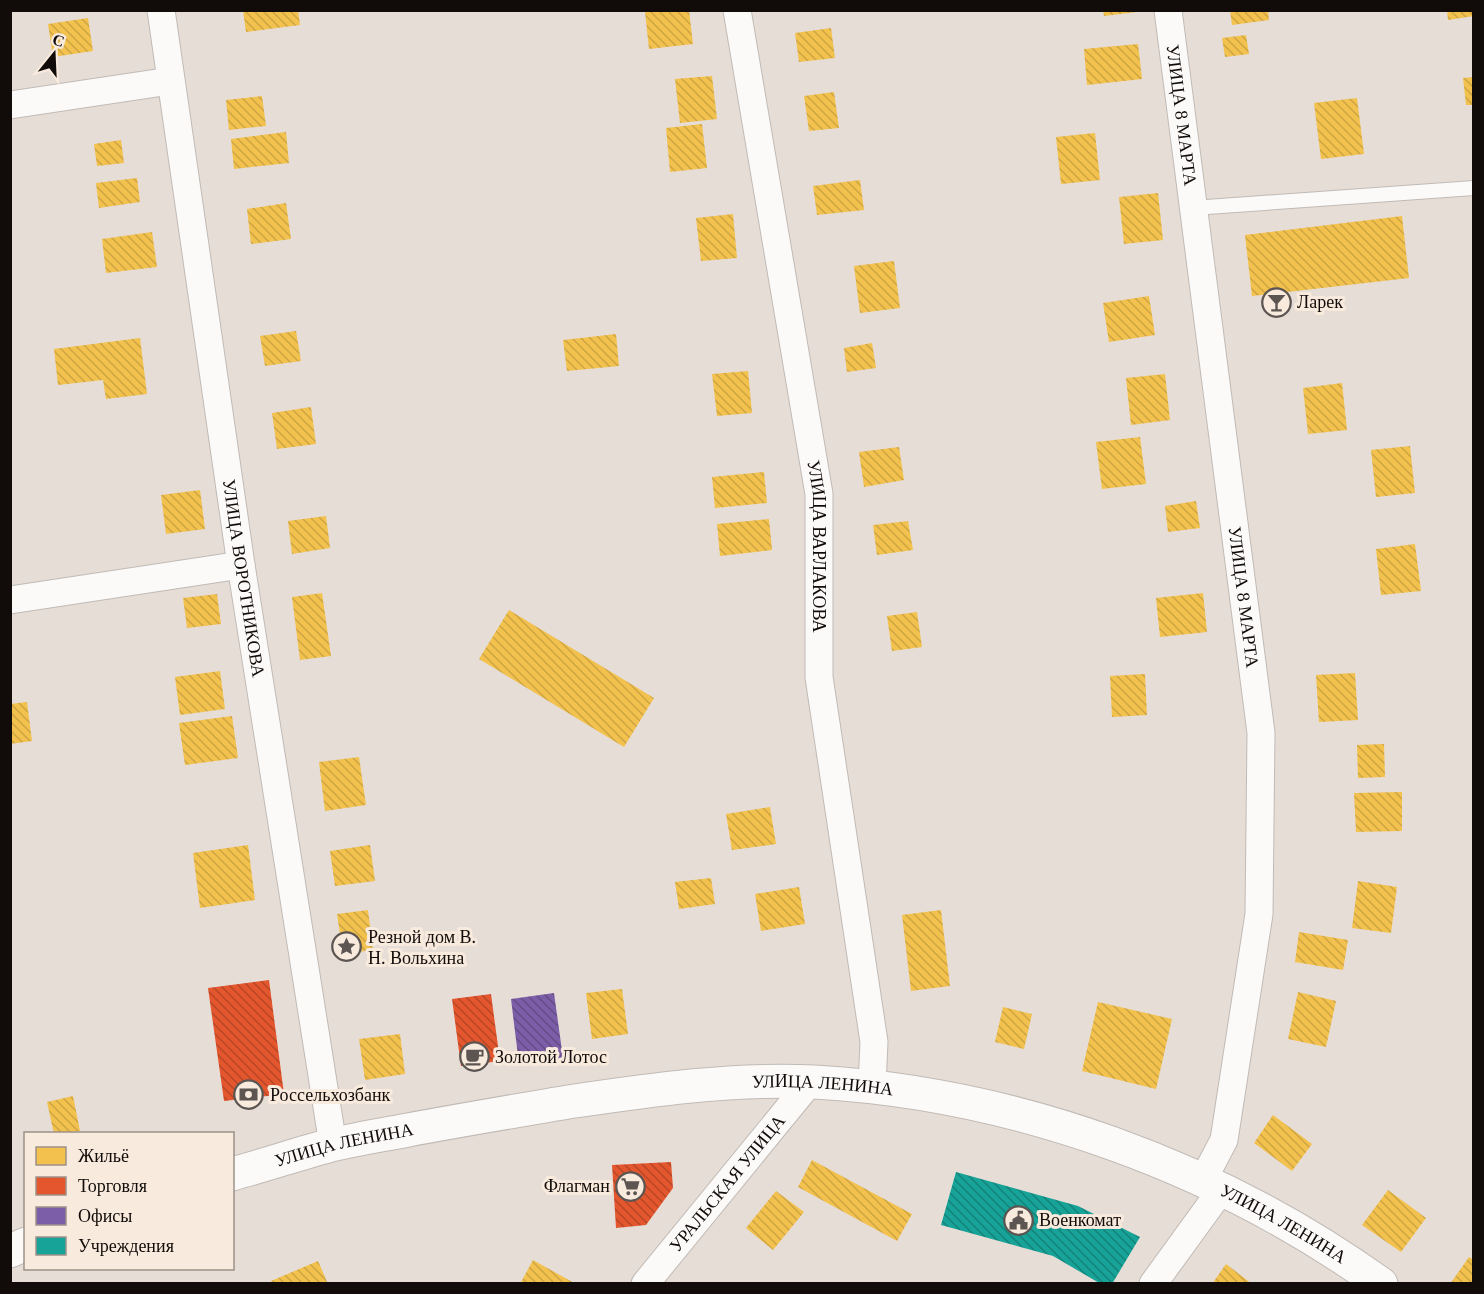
<svg xmlns="http://www.w3.org/2000/svg" width="1484" height="1294" font-family="'Times New Roman',serif">
<defs>
<pattern id="homes-back-hatch" width="6" height="6" patternUnits="userSpaceOnUse" patternTransform="scale(1.5)"><rect width="6" height="6" fill="#f2c14e"/><path d="M-1 5l2 2M0 0l6 6M5-1l2 2" fill="none" stroke="#cea543"/></pattern>
<pattern id="shops-back-hatch" width="6" height="6" patternUnits="userSpaceOnUse" patternTransform="scale(1.5)"><rect width="6" height="6" fill="#e4572e"/><path d="M-1 5l2 2M0 0l6 6M5-1l2 2" fill="none" stroke="#b74625"/></pattern>
<pattern id="offices-back-hatch" width="6" height="6" patternUnits="userSpaceOnUse" patternTransform="scale(1.5)"><rect width="6" height="6" fill="#7b5ea7"/><path d="M-1 5l2 2M0 0l6 6M5-1l2 2" fill="none" stroke="#634c86"/></pattern>
<pattern id="public-back-hatch" width="6" height="6" patternUnits="userSpaceOnUse" patternTransform="scale(1.5)"><rect width="6" height="6" fill="#17a398"/><path d="M-1 5l2 2M0 0l6 6M5-1l2 2" fill="none" stroke="#13837a"/></pattern>
</defs>
<rect width="100%" height="100%" fill="#e6ddd6"/>
<!-- homes -->
<path fill="url(#homes-back-hatch)" d="M 243,10 L 298,10 L 300,25 L 246,32 Z
M 661,10 L 689,10 L 693,44 L 649,49 L 645,12 Z
M 1103,10 L 1137,10 L 1137,12 L 1104,16 Z
M 1230,10 L 1268,10 L 1269,20 L 1232,25 Z
M 1447,10 L 1474,10 L 1474,16 L 1448,20 Z
M 88,18 L 93,51 L 53,57 L 48,24 Z
M 831,28 L 835,58 L 799,62 L 795,33 Z
M 1246,35 L 1249,54 L 1225,57 L 1222,38 Z
M 1138,44 L 1142,79 L 1087,85 L 1084,49 Z
M 712,76 L 717,119 L 680,123 L 675,79 Z
M 1474,77 L 1474,105 L 1466,105 L 1463,78 Z
M 834,92 L 839,128 L 809,131 L 804,96 Z
M 262,96 L 266,126 L 229,130 L 226,100 Z
M 1357,98 L 1364,154 L 1321,159 L 1314,103 Z
M 702,124 L 707,168 L 670,172 L 666,128 Z
M 286,132 L 289,163 L 234,169 L 231,139 Z
M 1095,133 L 1100,180 L 1061,184 L 1056,137 Z
M 121,140 L 124,163 L 97,166 L 94,144 Z
M 137,178 L 140,202 L 99,208 L 96,183 Z
M 860,180 L 864,210 L 817,215 L 813,186 Z
M 1158,193 L 1163,240 L 1124,244 L 1119,197 Z
M 286,203 L 291,239 L 251,244 L 247,209 Z
M 733,214 L 737,258 L 701,261 L 696,218 Z
M 1402,216 L 1409,278 L 1252,296 L 1245,235 Z
M 152,232 L 157,267 L 106,273 L 102,239 Z
M 894,261 L 900,308 L 860,313 L 854,266 Z
M 1149,296 L 1155,335 L 1109,342 L 1103,303 Z
M 296,331 L 301,361 L 265,366 L 260,336 Z
M 616,334 L 619,366 L 567,371 L 563,340 Z
M 140,338 L 147,394 L 106,399 L 103,380 L 58,385 L 54,349 Z
M 872,343 L 876,368 L 847,372 L 844,348 Z
M 748,371 L 752,413 L 717,416 L 712,374 Z
M 1165,374 L 1170,420 L 1131,425 L 1126,378 Z
M 1342,383 L 1347,430 L 1308,434 L 1303,388 Z
M 311,407 L 316,444 L 277,449 L 272,413 Z
M 1140,437 L 1146,484 L 1102,489 L 1096,442 Z
M 1410,446 L 1415,493 L 1376,497 L 1371,450 Z
M 899,447 L 904,480 L 864,487 L 859,452 Z
M 764,472 L 767,503 L 715,508 L 712,477 Z
M 200,490 L 205,529 L 166,534 L 161,495 Z
M 1196,501 L 1200,528 L 1168,532 L 1165,506 Z
M 326,516 L 330,548 L 292,554 L 288,521 Z
M 769,519 L 772,550 L 720,556 L 717,524 Z
M 908,521 L 913,550 L 877,555 L 873,525 Z
M 1415,544 L 1421,591 L 1381,595 L 1376,549 Z
M 322,593 L 331,656 L 300,660 L 292,597 Z
M 1203,593 L 1207,632 L 1160,637 L 1156,598 Z
M 217,594 L 221,624 L 187,628 L 183,598 Z
M 509,610 L 654,698 L 624,747 L 479,659 Z
M 917,612 L 922,647 L 892,651 L 887,616 Z
M 220,671 L 225,709 L 180,715 L 175,677 Z
M 1355,673 L 1358,720 L 1319,722 L 1316,675 Z
M 1145,674 L 1147,715 L 1112,717 L 1110,676 Z
M 27,702 L 32,741 L 10,744 L 10,704 Z
M 232,716 L 238,758 L 185,765 L 179,723 Z
M 1384,744 L 1385,777 L 1358,778 L 1357,745 Z
M 359,757 L 366,805 L 325,811 L 319,762 Z
M 1402,792 L 1402,831 L 1356,832 L 1354,793 Z
M 770,807 L 776,844 L 732,850 L 726,814 Z
M 248,845 L 255,900 L 200,908 L 193,853 Z
M 370,845 L 375,881 L 335,886 L 330,851 Z
M 711,878 L 715,904 L 679,909 L 675,882 Z
M 1358,881 L 1397,887 L 1391,933 L 1352,928 Z
M 799,887 L 805,924 L 761,931 L 755,894 Z
M 368,910 L 373,950 L 343,954 L 337,914 Z
M 941,910 L 950,986 L 911,991 L 902,915 Z
M 1299,932 L 1348,940 L 1343,970 L 1295,962 Z
M 622,989 L 628,1034 L 592,1039 L 586,993 Z
M 1298,992 L 1336,1001 L 1326,1047 L 1288,1039 Z
M 1098,1002 L 1172,1019 L 1156,1089 L 1082,1071 Z
M 1003,1007 L 1032,1014 L 1024,1049 L 995,1042 Z
M 400,1034 L 405,1074 L 365,1080 L 359,1039 Z
M 73,1096 L 80,1131 L 54,1134 L 47,1102 Z
M 1273,1115 L 1312,1144 L 1292,1171 L 1254,1143 Z
M 812,1160 L 912,1214 L 897,1241 L 798,1187 Z
M 1388,1190 L 1426,1218 L 1401,1252 L 1362,1225 Z
M 776,1191 L 804,1212 L 773,1250 L 746,1228 Z
M 1469,1257 L 1474,1260 L 1474,1284 L 1450,1284 Z
M 533,1260 L 576,1284 L 520,1284 Z
M 318,1261 L 328,1284 L 272,1284 L 271,1281 Z
M 1226,1264 L 1252,1284 L 1212,1284 Z"/>
<!-- shops -->
<path fill="url(#shops-back-hatch)" d="M 269,980 L 284,1094 L 224,1101 L 208,988 Z
M 491,994 L 500,1061 L 461,1066 L 452,999 Z
M 671,1162 L 673,1188 L 646,1225 L 616,1228 L 612,1165 Z"/>
<!-- offices -->
<path fill="url(#offices-back-hatch)" d="M 554,993 L 563,1058 L 519,1064 L 511,999 Z"/>
<!-- public -->
<path fill="url(#public-back-hatch)" d="M 956,1172 L 1078,1206 L 1140,1237 L 1112,1284 L 1101,1284 L 1053,1256 L 941,1225 Z"/>
<g fill="none" stroke-linecap="round" stroke-linejoin="round">
<defs>
<path id="service" d="M 1193,208 L 1474,188"/>
<g id="minor">
<path id="s1" d="M 161,10 L 241,565 L 333,1145"/>
<path id="s2" d="M 737,10 L 819,494 L 819,677 L 874,1042 L 872,1086"/>
<path id="s3" d="M 1168,10 L 1261,733 L 1259,914 L 1224,1140 L 1203,1180"/>
<path d="M 10,105 L 170,81"/>
<path d="M 10,600 L 241,565"/>
<path id="s4" d="M 645,1284 L 810,1082"/>
<path d="M 1153,1284 L 1222,1189"/>
</g>
<g id="primary">
<path id="s5" d="M 232,1174 C 265,1165 298,1154 331,1145 C 356,1139 382,1135 408,1130 C 461,1120 515,1111 568,1102 C 650,1090 732,1078 814,1082 C 1015,1093 1218,1167 1381,1284"/>
<path d="M 10,1251 L 26,1244"/>
</g>
</defs>
<!-- service casing -->
<use href="#service" stroke="#c1bab5" stroke-width="16"/>
<!-- minor casing -->
<use href="#minor" stroke="#c1bab5" stroke-width="29"/>
<!-- primary casing -->
<use href="#primary" stroke="#c1bab5" stroke-width="35"/>
<!-- service -->
<use href="#service" stroke="#fbfaf9" stroke-width="14"/>
<!-- minor -->
<use href="#minor" stroke="#fbfaf9" stroke-width="27"/>
<!-- primary -->
<use href="#primary" stroke="#fbfaf9" stroke-width="33"/>
</g>
<!-- icons -->
<defs>
<symbol id="bar-ring" viewBox="-11 -11 22 22"><circle r="9.5" fill="#f9eade" stroke="#5c5551" stroke-width="1.5"/><path d="M-6-5H6L.8 .8V4.5H3.5V6h-7V4.5H-.8V.8Z" fill="#5c5551"/></symbol>
<symbol id="sight-ring" viewBox="-11 -11 22 22"><circle r="9.5" fill="#f9eade" stroke="#5c5551" stroke-width="1.5"/><path d="M0-6L1.8-2.2L6-1.7L2.9 1.2L3.7 5.4L0 3.3L-3.7 5.4L-2.9 1.2L-6-1.7L-1.8-2.2Z" fill="#5c5551"/></symbol>
<symbol id="cafe-ring" viewBox="-11 -11 22 22"><circle r="9.5" fill="#f9eade" stroke="#5c5551" stroke-width="1.5"/><path d="M-5.5-4.5H6V0H3Q3 3.5 0 3.5H-2.5Q-5.5 3.5-5.5 0ZM3-3.2v2h1.7v-2ZM-6 4.5H4V6H-6Z" fill="#5c5551"/></symbol>
<symbol id="bank-ring" viewBox="-11 -11 22 22"><circle r="9.5" fill="#f9eade" stroke="#5c5551" stroke-width="1.5"/><path d="M-6-4H6V4H-6ZM0-2.3a2.3 2.3 0 1 0 0 4.6a2.3 2.3 0 1 0 0-4.6Z" fill="#5c5551"/></symbol>
<symbol id="supermarket-ring" viewBox="-11 -11 22 22"><circle r="9.5" fill="#f9eade" stroke="#5c5551" stroke-width="1.5"/><path d="M-6-5.5h2.5l.6 2H6L4.5 2H-2.5L-4.4-4H-6ZM-1.5 3.2a1.3 1.3 0 1 0 .1 0ZM3 3.2a1.3 1.3 0 1 0 .1 0Z" fill="#5c5551"/></symbol>
<symbol id="civic-ring" viewBox="-11 -11 22 22"><circle r="9.5" fill="#f9eade" stroke="#5c5551" stroke-width="1.5"/><path d="M-.6-6.5H3V-4.5H.6V-3L4-1V1h2V6H-6V1h2V-1L-.6-3ZM-1.2 2.5V6h2.4V2.5Z" fill="#5c5551"/></symbol>
</defs>
<g fill-rule="evenodd">
<use href="#bar-ring" x="1260" y="286" width="33" height="33"/>
<use href="#sight-ring" x="330" y="930" width="33" height="33"/>
<use href="#cafe-ring" x="458" y="1040" width="33" height="33"/>
<use href="#bank-ring" x="232" y="1078" width="33" height="33"/>
<use href="#supermarket-ring" x="614" y="1170" width="33" height="33"/>
<use href="#civic-ring" x="1002" y="1204" width="33" height="33"/>
</g>
<g text-anchor="middle" dominant-baseline="central" stroke-width="6" stroke-linejoin="round" paint-order="stroke">
<!-- street labels -->
<g font-size="18" fill="#110c09" stroke="#f9eade">
<text stroke="none"><textPath href="#s3" startOffset="106">УЛИЦА 8 МАРТА</textPath></text>
<text stroke="none"><textPath href="#s2" startOffset="543">УЛИЦА ВАРЛАКОВА</textPath></text>
<text stroke="none"><textPath href="#s1" startOffset="574">УЛИЦА ВОРОТНИКОВА</textPath></text>
<text stroke="none"><textPath href="#s3" startOffset="592">УЛИЦА 8 МАРТА</textPath></text>
<text stroke="none"><textPath href="#s5" startOffset="600">УЛИЦА ЛЕНИНА</textPath></text>
<text stroke="none"><textPath href="#s5" startOffset="116">УЛИЦА ЛЕНИНА</textPath></text>
<text stroke="none"><textPath href="#s4" startOffset="130">УРАЛЬСКАЯ УЛИЦА</textPath></text>
<text stroke="none"><textPath href="#s5" startOffset="1086">УЛИЦА ЛЕНИНА</textPath></text>
</g>
<!-- poi labels -->
<g font-size="18" fill="#110c09" stroke="#f9eade" text-anchor="start">
<text x="1297" y="302">Ларек</text>
<text x="368" y="937">Резной дом В.<tspan x="368" dy="21">Н. Вольхина</tspan></text>
<text x="495" y="1057">Золотой Лотос</text>
<text x="270" y="1095">Россельхозбанк</text>
<text x="610" y="1186" text-anchor="end">Флагман</text>
<text x="1039" y="1220">Военкомат</text>
</g>
</g>
<!-- border -->
<rect width="1484" height="1294" fill="none" stroke="#110c09" stroke-width="24"/>
<!-- legend -->
<rect x="24" y="1132" width="210" height="138" fill="#f9eade" stroke="#9c9189" stroke-width="1.5"/>
<rect x="36" y="1147" width="30" height="18" fill="#f2c14e" stroke="#9c9189" stroke-width="1.5"/>
<text x="78" y="1162" font-size="18" fill="#110c09">Жильё</text>
<rect x="36" y="1177" width="30" height="18" fill="#e4572e" stroke="#9c9189" stroke-width="1.5"/>
<text x="78" y="1192" font-size="18" fill="#110c09">Торговля</text>
<rect x="36" y="1207" width="30" height="18" fill="#7b5ea7" stroke="#9c9189" stroke-width="1.5"/>
<text x="78" y="1222" font-size="18" fill="#110c09">Офисы</text>
<rect x="36" y="1237" width="30" height="18" fill="#17a398" stroke="#9c9189" stroke-width="1.5"/>
<text x="78" y="1252" font-size="18" fill="#110c09">Учреждения</text>
<!-- north arrow -->
<g transform="translate(54 54) rotate(18)" stroke="#f9eade" stroke-width="4.5" paint-order="stroke">
<path d="M0-4.5L10 22L0 15L-10 22Z" fill="#110c09"/>
<text y="-9" font-size="16" font-weight="bold" text-anchor="middle" fill="#110c09">С</text>
</g>
</svg>
